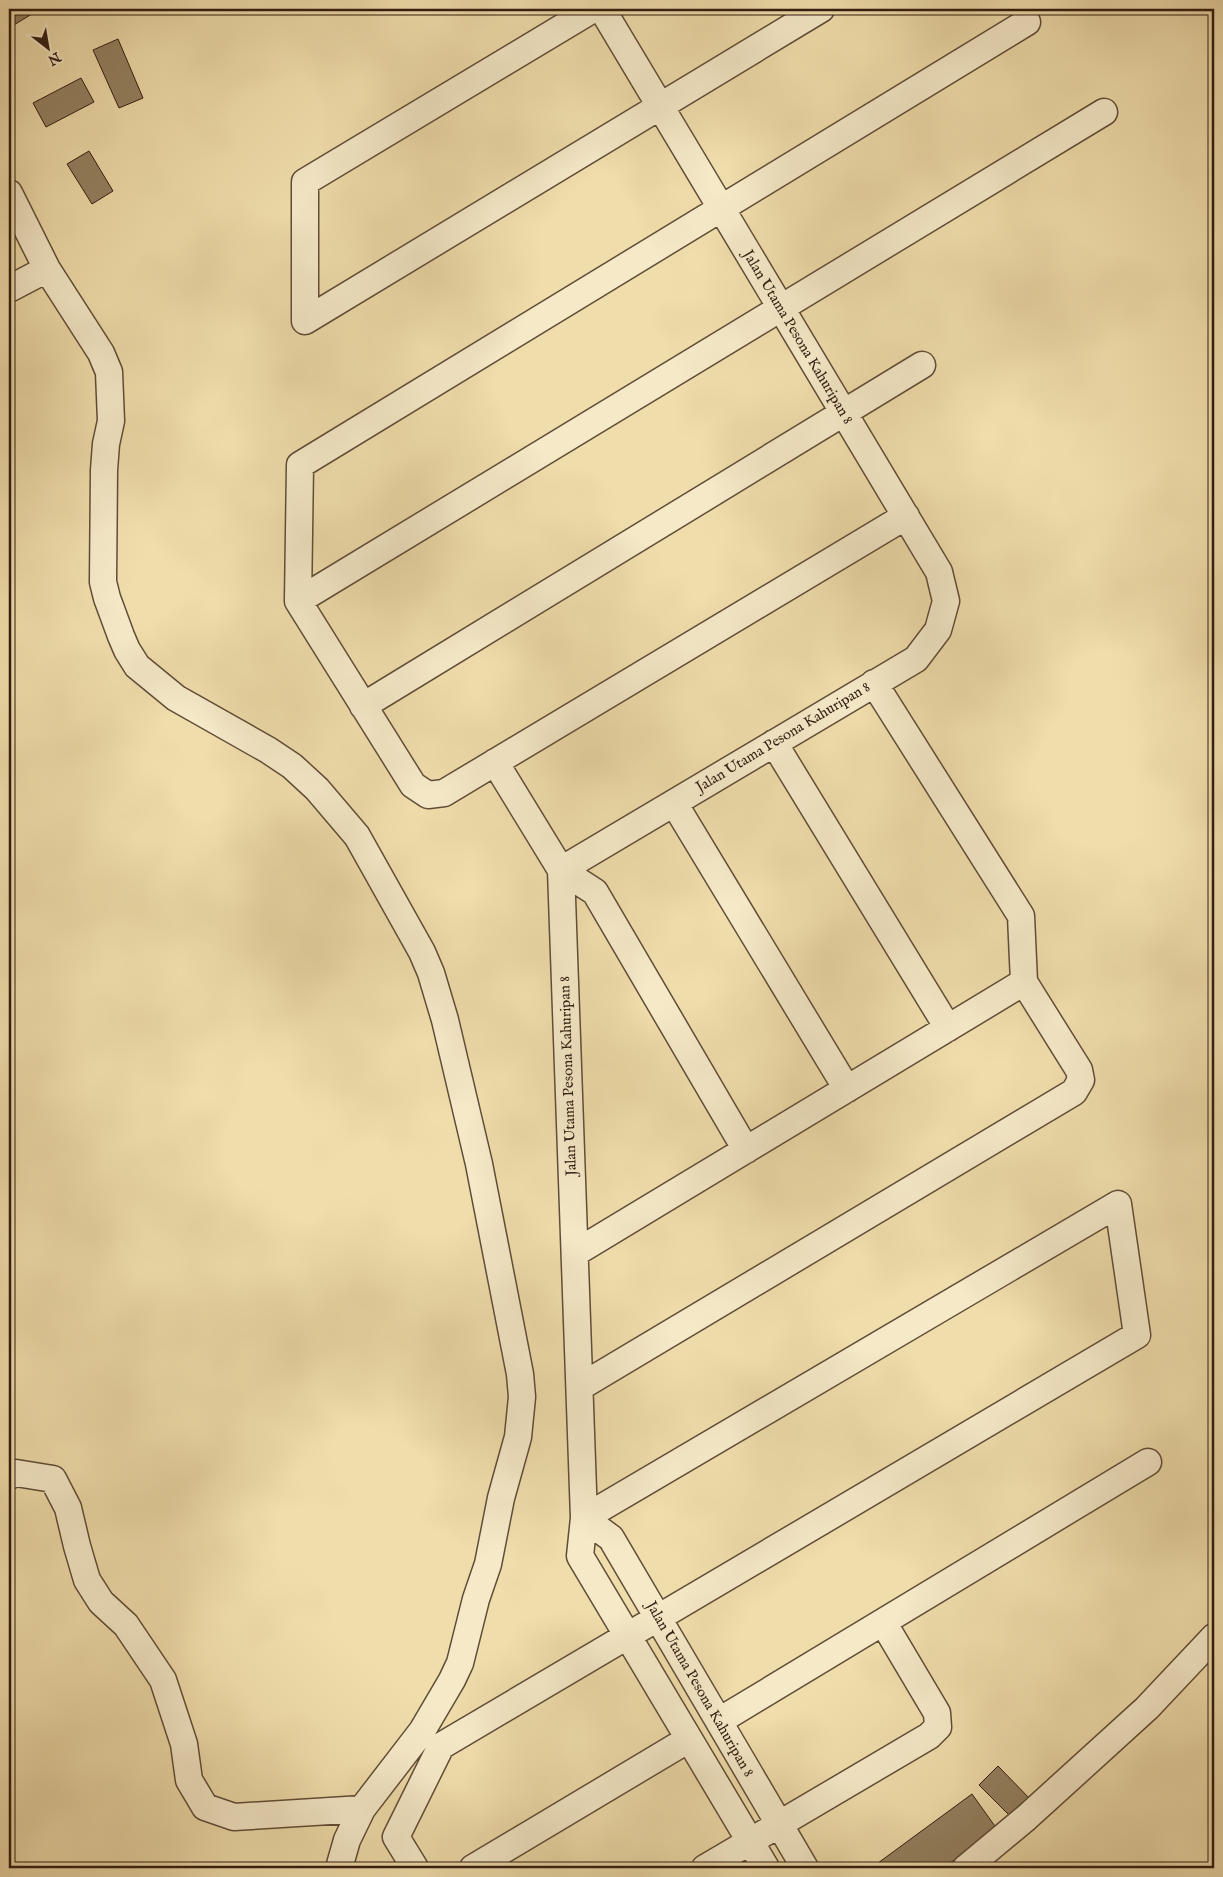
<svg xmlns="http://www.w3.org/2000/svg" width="1223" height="1877" font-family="'IM FELL English',serif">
<rect width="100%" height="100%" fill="#efddab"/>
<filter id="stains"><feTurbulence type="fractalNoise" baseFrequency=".004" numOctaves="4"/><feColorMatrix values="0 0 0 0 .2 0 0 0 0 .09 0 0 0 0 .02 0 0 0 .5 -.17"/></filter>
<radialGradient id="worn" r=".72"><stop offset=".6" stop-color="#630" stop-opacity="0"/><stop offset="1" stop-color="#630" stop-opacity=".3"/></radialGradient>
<!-- building -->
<path fill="#948161" stroke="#311d11" d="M 9,9 L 40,9 L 9,28 Z
M 118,39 L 143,98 L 119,108 L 93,50 Z
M 81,78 L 94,102 L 46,127 L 33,103 Z
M 89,151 L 113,191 L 92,204 L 67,164 Z
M 998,1766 L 1032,1801 L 1013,1819 L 979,1785 Z
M 972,1794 L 997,1829 L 943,1868 L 882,1868 L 878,1863 Z"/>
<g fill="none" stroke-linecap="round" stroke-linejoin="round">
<defs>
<path id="minor" d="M 593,9 L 305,182 L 305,321 L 821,9
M 9,193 L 47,269 L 101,353 L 109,372 L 111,421 L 106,444 L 104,470 L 103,582 L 107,598 L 121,636 L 127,650 L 137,666 L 176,698 L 268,750 L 292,766 L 317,789 L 357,836 L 422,952 L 431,973 L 445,1020 L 479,1164 L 520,1374 L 522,1397 L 518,1437 L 501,1498 L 488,1564 L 476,1599 L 460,1663 L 452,1680 L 422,1731 L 362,1809 L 347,1840 L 339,1868
M 9,289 L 47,269
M 906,516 L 444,793 L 428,795 L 413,785 L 298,601 L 300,465 L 1027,22
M 298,601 L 1104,112
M 363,706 L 922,365
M 774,743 L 948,1028
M 495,762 L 561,870 L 595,892 L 746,1150
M 674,803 L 847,1089
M 561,870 L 916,659 L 938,630 L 946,601 L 939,572 L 602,9
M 561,870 L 584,1518 L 580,1556 L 766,1868
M 575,1253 L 1024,982
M 580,1387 L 1074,1092 L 1081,1080 L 1079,1070 L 1024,982 L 1021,916 L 874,683
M 9,1476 L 16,1473 L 53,1479 L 68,1508 L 77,1546 L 87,1580 L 101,1602 L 126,1625 L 163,1680 L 184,1744 L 189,1780 L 205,1807 L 234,1817 L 362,1809
M 584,1518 L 611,1538 L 805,1868
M 719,1721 L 1148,1462
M 415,1868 L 396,1837 L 441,1746 L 1137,1335 L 1118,1204 L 584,1518
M 473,1868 L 689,1739
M 705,1868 L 929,1736 L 938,1727 L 937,1713 L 883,1622
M 966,1868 L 1026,1818 L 1147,1708 L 1214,1637"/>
</defs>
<!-- minor casing -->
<use href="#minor" stroke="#604d38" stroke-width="29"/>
<!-- minor -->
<use href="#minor" stroke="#f5e9c8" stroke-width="26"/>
</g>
<g text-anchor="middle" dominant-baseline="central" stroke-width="4" stroke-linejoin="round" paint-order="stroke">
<!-- street labels -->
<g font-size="15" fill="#311d11" stroke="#f5e9c8">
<text transform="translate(798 337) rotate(59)">Jalan Utama Pesona Kahuripan 8</text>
<text transform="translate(783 737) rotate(-31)">Jalan Utama Pesona Kahuripan 8</text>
<text transform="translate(568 1076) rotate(-92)">Jalan Utama Pesona Kahuripan 8</text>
<text transform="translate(700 1689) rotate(60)">Jalan Utama Pesona Kahuripan 8</text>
</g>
</g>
<!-- margin -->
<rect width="1223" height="1877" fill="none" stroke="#efddab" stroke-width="30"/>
<rect x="10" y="10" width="1203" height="1857" fill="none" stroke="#311d11" stroke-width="2.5"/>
<rect x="15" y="15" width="1193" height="1847" fill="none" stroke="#311d11"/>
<!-- north arrow -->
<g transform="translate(48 48) rotate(149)" stroke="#f5e9c8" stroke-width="4" paint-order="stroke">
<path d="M0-4L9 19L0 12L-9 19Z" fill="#311d11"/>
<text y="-8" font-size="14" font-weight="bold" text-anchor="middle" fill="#311d11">N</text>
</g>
<rect width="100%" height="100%" filter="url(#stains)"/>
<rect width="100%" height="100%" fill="url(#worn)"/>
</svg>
